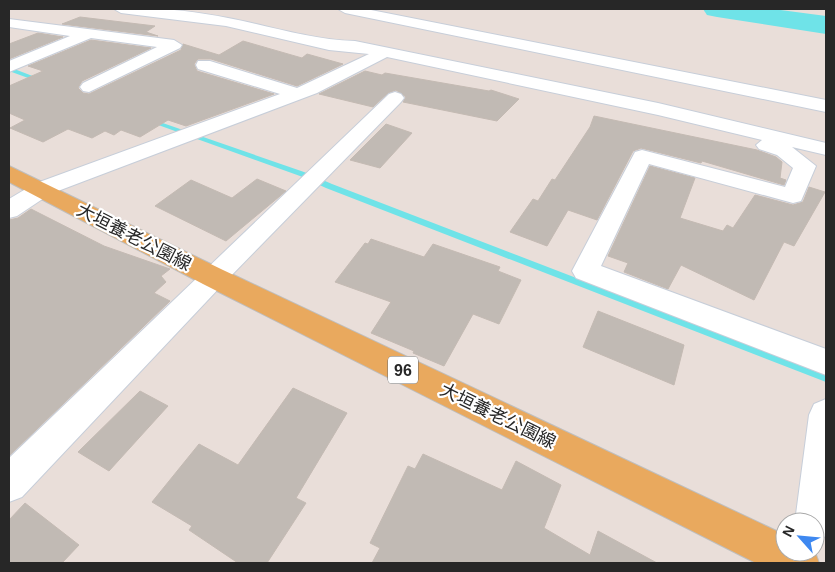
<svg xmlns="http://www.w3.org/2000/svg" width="835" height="572" font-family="Arial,'Noto Sans JP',sans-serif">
<rect width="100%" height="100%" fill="#e9ded9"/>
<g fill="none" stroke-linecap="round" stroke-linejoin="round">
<!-- stream -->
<path fill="#6fe3e8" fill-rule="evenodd" d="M 9,67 L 43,80 L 44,81 L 39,82 L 9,71 Z
M 150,120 L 154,120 L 304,172 L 332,184 L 826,374 L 826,382 L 326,188 L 300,176 L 150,122 Z"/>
<!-- river -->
<path fill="#6fe3e8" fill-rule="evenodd" d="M 703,9 L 773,9 L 826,16 L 826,34 L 717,17 L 707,15 Z"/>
</g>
<!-- building -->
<path fill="#c1bab4" stroke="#c4bab3" d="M 80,17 L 155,26 L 146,32 L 158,36 L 62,24 Z
M 38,33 L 63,37 L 9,59 L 9,44 Z
M 91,40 L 151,48 L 82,81 L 78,88 L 83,93 L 89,94 L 181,50 L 183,44 L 219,55 L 243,41 L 302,58 L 307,54 L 343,64 L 297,86 L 211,59 L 198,59 L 194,64 L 197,71 L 274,94 L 186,126 L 168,120 L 140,137 L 121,130 L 114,135 L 105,131 L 92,138 L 68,129 L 43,142 L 10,128 L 25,120 L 9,113 L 9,86 L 43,71 L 28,66 Z
M 365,71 L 382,75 L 385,73 L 489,91 L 491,90 L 519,99 L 497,121 L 403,102 L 406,97 L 396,90 L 388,93 L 373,107 L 319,94 Z
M 594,116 L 757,150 L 776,157 L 782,162 L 780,178 L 786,180 L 784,185 L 702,161 L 701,163 L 641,148 L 633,151 L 597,220 L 568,210 L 547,246 L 510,232 L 533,199 L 538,201 L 552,179 L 555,180 L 590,127 Z
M 386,124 L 412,133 L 380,168 L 350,160 Z
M 650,166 L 695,178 L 680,218 L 723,231 L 727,225 L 733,228 L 755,195 L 793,205 L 803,202 L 809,187 L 825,192 L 794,246 L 784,242 L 754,300 L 681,265 L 668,289 L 624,272 L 628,263 L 608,256 Z
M 257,179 L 286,191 L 226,241 L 155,206 L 191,180 L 232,198 Z
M 31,209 L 104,246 L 170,269 L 161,276 L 166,282 L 154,293 L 170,301 L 9,456 L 9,220 L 18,218 Z
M 371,239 L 424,257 L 433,244 L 500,267 L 498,271 L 521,280 L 499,324 L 473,314 L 444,366 L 413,353 L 414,351 L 371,333 L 391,302 L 335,282 L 365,243 L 368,244 Z
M 598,311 L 684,345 L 674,385 L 583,347 Z
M 293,388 L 347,413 L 296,498 L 306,503 L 267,563 L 238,563 L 189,530 L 192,526 L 152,502 L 199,444 L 238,465 Z
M 140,391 L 168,406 L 109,471 L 78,452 Z
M 423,454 L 502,490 L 516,461 L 561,485 L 544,528 L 590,555 L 598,531 L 657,563 L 372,563 L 380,548 L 370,543 L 408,466 L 415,469 Z
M 25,503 L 79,545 L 62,563 L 9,563 L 9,520 Z"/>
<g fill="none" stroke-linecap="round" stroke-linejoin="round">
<defs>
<path id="street" d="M 114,9 C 151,6 191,11 228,18 C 270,26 312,40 355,41 L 658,103 L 826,143 L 826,155 L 792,147 L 816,166 L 801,201 L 793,203 L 649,164 L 601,266 L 826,349 L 826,375 L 576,278 L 572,271 L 635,152 L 642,150 L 785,187 L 793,168 L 777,155 L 759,149 L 756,145 L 762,140 L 658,115 L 387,57 L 317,93 L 50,194 L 17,216 L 9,218 L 9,199 L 34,184 L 280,94 L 198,69 L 196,65 L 198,61 L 210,61 L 297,88 L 369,54 L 329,50 L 226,26 L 121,13 Z
M 338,9 L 366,9 L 826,100 L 826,112 L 345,13 Z
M 9,19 L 174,40 L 182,45 L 180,48 L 89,92 L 83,91 L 80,87 L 83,83 L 157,47 L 91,38 L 9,72 L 9,61 L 70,36 L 9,27 Z
M 395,92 L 401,94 L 404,98 L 401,102 L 223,284 L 22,497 L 9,502 L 9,458 L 389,94 Z
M 826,399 L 826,536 L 815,541 L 815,522 L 795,522 L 809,415 L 814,404 Z"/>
<path id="primary" d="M 9,166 L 223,270 L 785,535 L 785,552 L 815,552 L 819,563 L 756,563 L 203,284 L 9,182 Z"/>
</defs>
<!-- street casing -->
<use href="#street" stroke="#c7ced9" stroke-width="2"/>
<!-- primary casing -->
<use href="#primary" stroke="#bebebe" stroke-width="2"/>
<!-- street -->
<use href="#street" fill="#fff" fill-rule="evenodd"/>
<!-- primary -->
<use href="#primary" fill="#e9a95e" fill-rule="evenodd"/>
</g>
<g text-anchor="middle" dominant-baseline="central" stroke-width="4.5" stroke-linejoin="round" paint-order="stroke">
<!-- shield labels -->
<rect fill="#fff" stroke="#686868" stroke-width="1" x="388" y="356.5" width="30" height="27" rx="4"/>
<g font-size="16" font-weight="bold" fill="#272727">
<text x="403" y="370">96</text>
</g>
<!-- street labels -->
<g font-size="18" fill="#272727" stroke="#fff">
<text transform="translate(134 237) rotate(27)">大垣養老公園線</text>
<text transform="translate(498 416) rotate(26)">大垣養老公園線</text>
</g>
</g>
<!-- border -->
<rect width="835" height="572" fill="none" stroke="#272727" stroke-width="20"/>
<!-- north arrow -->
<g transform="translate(800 537) rotate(297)"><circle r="24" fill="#ffffff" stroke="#a9a9a9"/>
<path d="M0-4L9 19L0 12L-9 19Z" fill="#3e88f0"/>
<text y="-8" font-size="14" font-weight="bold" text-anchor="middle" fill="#272727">N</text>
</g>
</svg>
